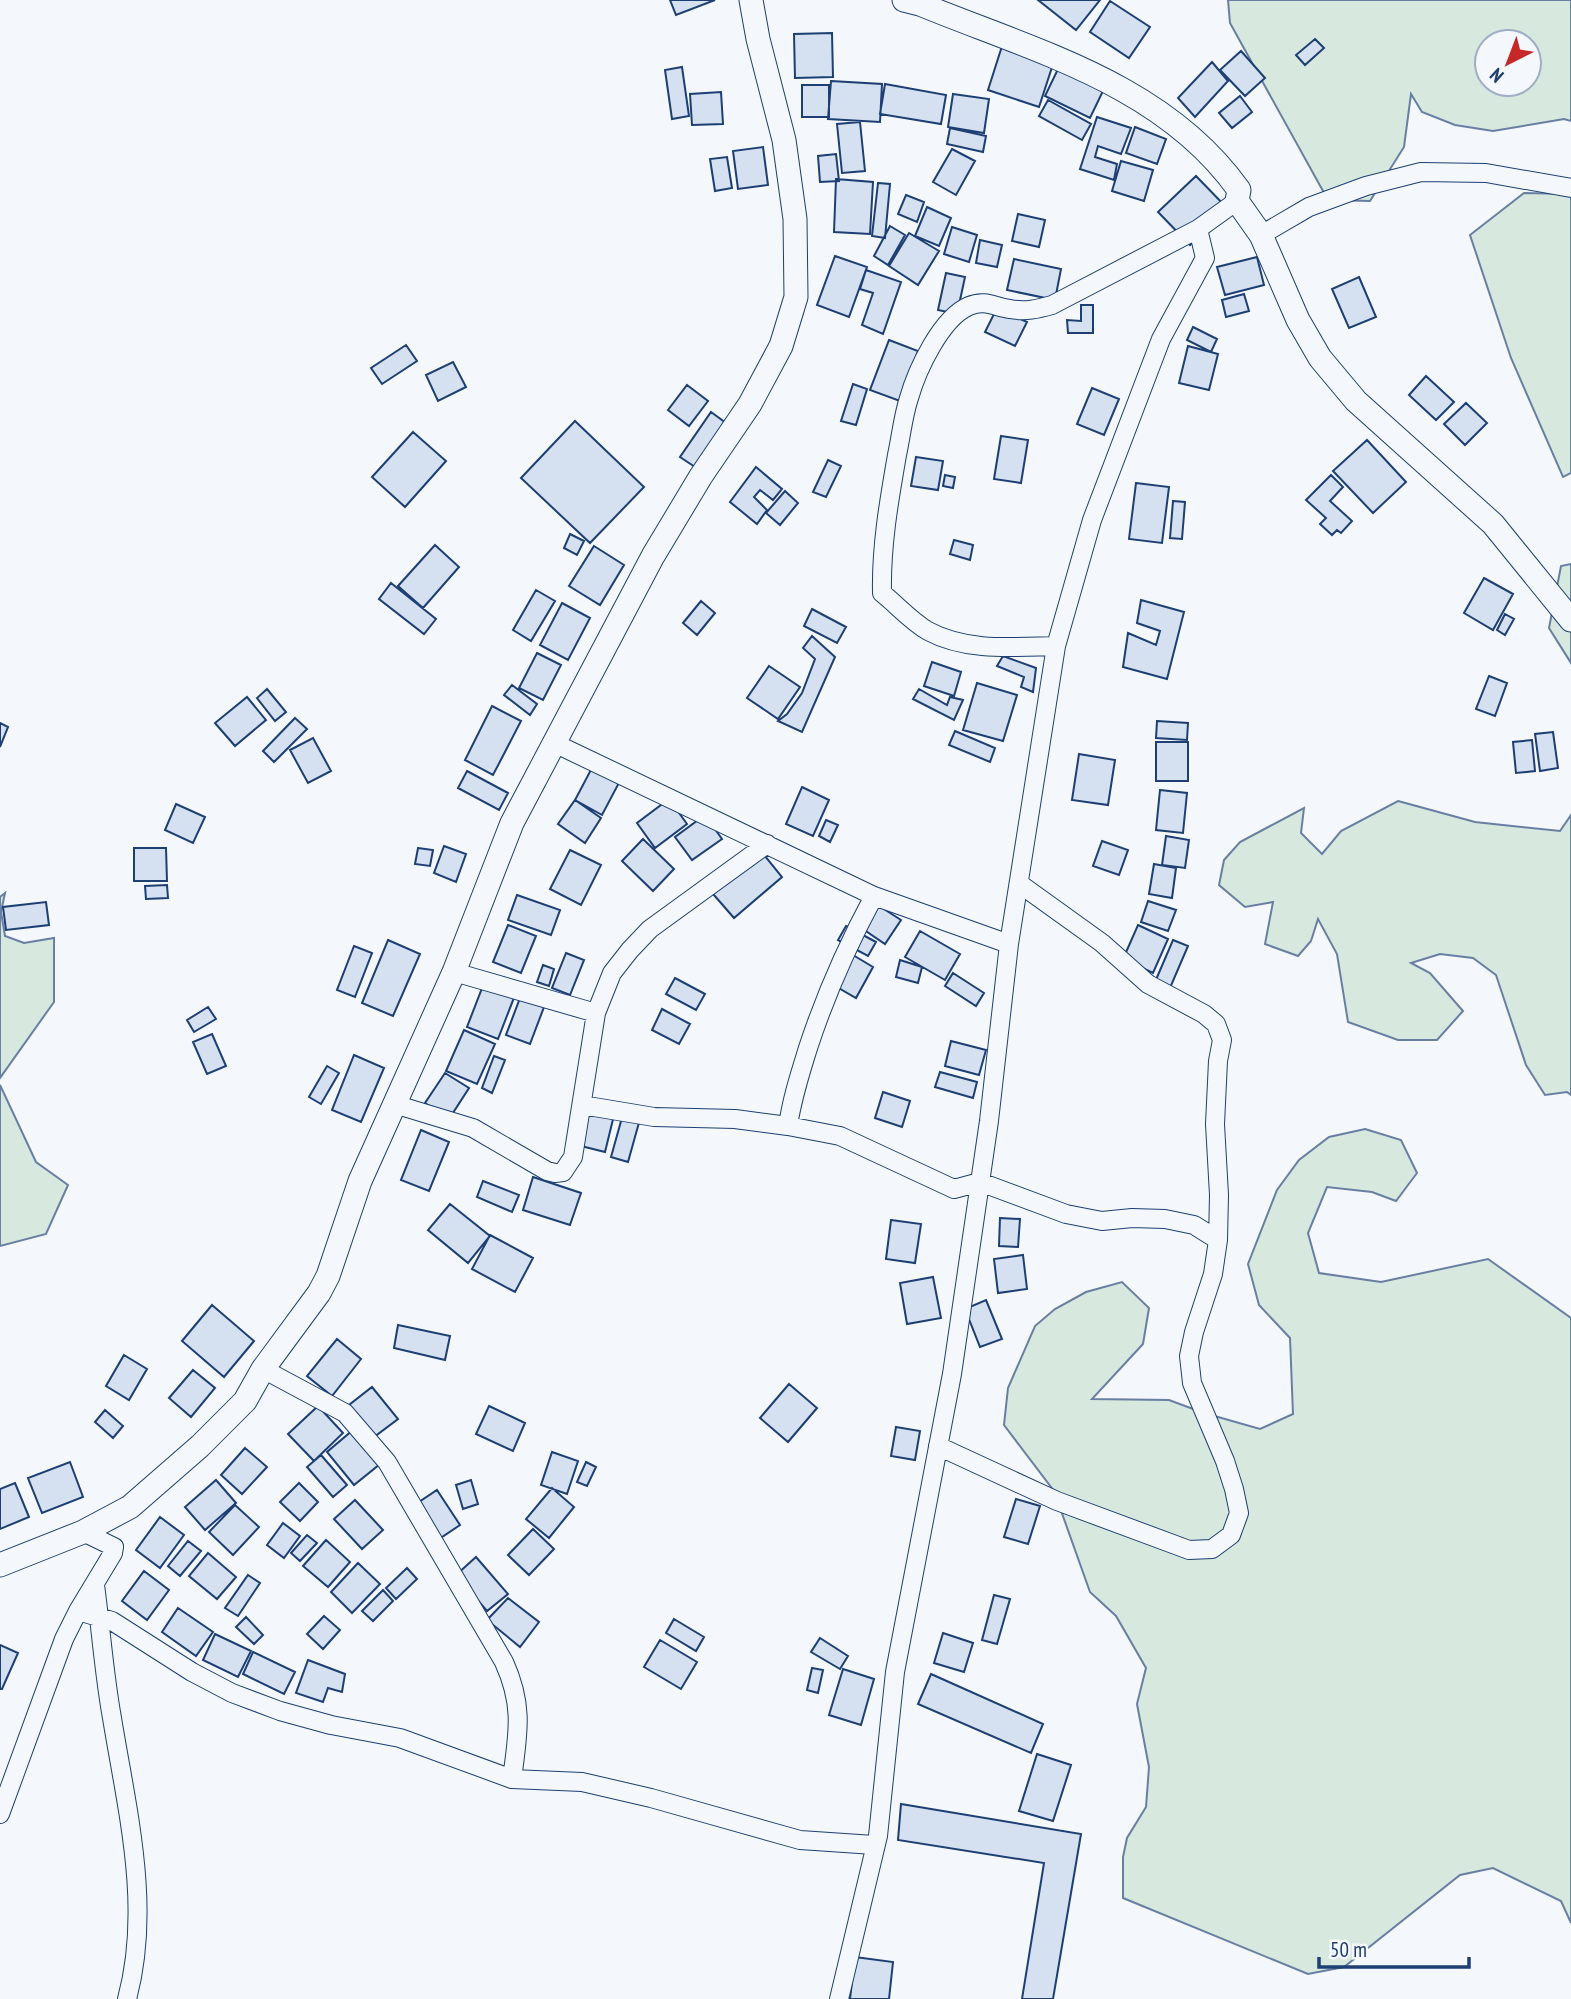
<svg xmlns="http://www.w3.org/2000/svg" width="1571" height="1999" font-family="'PT Sans Narrow',sans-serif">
<rect width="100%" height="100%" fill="#f4f7fb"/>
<!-- green -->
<path fill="#d7e8df" stroke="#687fa3" stroke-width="2" fill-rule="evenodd" d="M 1228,0 L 1571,0 L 1571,121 L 1564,119 L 1493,131 L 1455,125 L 1422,112 L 1411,94 L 1404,147 L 1370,201 L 1328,200 L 1230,23 ZM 1487,42 L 1529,42 L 1529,84 L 1487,84 Z
M 1524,193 L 1571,194 L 1571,473 L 1563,477 L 1511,358 L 1470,235 Z
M 1571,564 L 1571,663 L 1549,628 L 1561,566 Z
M 1398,801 L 1475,822 L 1560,831 L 1571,815 L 1571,1095 L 1567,1092 L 1545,1095 L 1526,1065 L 1496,975 L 1473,958 L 1440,954 L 1411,963 L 1430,973 L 1463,1011 L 1437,1040 L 1398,1040 L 1348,1022 L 1337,954 L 1318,919 L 1311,941 L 1298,956 L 1265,944 L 1273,902 L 1245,907 L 1219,885 L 1224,860 L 1240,842 L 1304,808 L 1301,833 L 1322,854 L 1341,831 Z
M 5,893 L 1,912 L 5,936 L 24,943 L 54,938 L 54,1002 L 0,1078 L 0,897 Z
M 0,1085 L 36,1162 L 68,1185 L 46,1234 L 0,1246 Z
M 1365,1129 L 1401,1140 L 1417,1173 L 1396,1201 L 1372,1192 L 1327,1187 L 1308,1233 L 1319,1273 L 1381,1282 L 1488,1259 L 1571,1318 L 1571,1923 L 1561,1901 L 1493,1868 L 1460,1875 L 1344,1967 L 1308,1974 L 1123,1898 L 1123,1857 L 1127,1838 L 1146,1807 L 1149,1767 L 1137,1704 L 1146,1668 L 1116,1616 L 1090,1592 L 1054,1491 L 1004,1425 L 1008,1388 L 1035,1326 L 1055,1309 L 1086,1292 L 1122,1282 L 1149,1308 L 1143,1344 L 1092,1399 L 1169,1400 L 1204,1413 L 1260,1429 L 1293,1414 L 1290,1338 L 1259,1305 L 1248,1264 L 1277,1190 L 1299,1160 L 1329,1137 Z"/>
<!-- building -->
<path fill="#d5e0f0" stroke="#1d3f73" stroke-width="2" d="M 670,0 L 715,0 L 676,15 Z
M 1038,0 L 1100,0 L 1076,30 Z
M 1110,1 L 1150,27 L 1129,58 L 1090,32 Z
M 832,33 L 833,77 L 795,78 L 794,34 Z
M 1315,39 L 1324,48 L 1305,65 L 1296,55 Z
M 1003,43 L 1054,61 L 1039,107 L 988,90 Z
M 1241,51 L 1265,78 L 1245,96 L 1220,70 Z
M 1212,62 L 1228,81 L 1195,117 L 1178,98 Z
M 682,67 L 689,116 L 672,119 L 665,70 Z
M 1058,69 L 1103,91 L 1090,118 L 1045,96 Z
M 831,81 L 882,84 L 880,122 L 828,119 Z
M 885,84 L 946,95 L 941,124 L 880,114 Z
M 802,85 L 829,85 L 829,117 L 802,117 Z
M 721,92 L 723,124 L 692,125 L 690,94 Z
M 953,94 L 989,99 L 984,133 L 948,127 Z
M 1240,96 L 1252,112 L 1232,128 L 1219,113 Z
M 1048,100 L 1091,124 L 1082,140 L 1039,116 Z
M 1097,117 L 1131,128 L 1121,154 L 1098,146 L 1095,157 L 1117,164 L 1114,180 L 1080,169 Z
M 860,122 L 865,171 L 842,173 L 837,124 Z
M 1135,127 L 1166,139 L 1157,164 L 1126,153 Z
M 950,128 L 986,136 L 983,152 L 947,144 Z
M 763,147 L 768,185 L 738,189 L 733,151 Z
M 952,149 L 975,161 L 956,195 L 933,182 Z
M 836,154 L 839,181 L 820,182 L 818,156 Z
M 727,157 L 732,188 L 715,191 L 710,159 Z
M 1121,161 L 1153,170 L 1144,201 L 1112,191 Z
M 1196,176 L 1228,209 L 1190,245 L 1158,212 Z
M 836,179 L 873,182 L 870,234 L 834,232 Z
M 878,183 L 890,184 L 885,238 L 872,236 Z
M 906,195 L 924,202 L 917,222 L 898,214 Z
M 927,207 L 951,218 L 939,246 L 915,236 Z
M 1018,214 L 1045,220 L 1039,247 L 1012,241 Z
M 890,226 L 905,235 L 888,265 L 874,256 Z
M 952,227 L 977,235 L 969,262 L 944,254 Z
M 909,233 L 939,251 L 918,285 L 889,266 Z
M 980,240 L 1002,245 L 997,267 L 976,263 Z
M 835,256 L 867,267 L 849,317 L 817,305 Z
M 1257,257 L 1264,285 L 1225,295 L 1217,267 Z
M 1014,259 L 1061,269 L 1055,300 L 1007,290 Z
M 866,270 L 901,282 L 883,334 L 862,325 L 873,293 L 860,289 Z
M 946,273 L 965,277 L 957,314 L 938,310 Z
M 1359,277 L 1376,317 L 1349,328 L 1332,289 Z
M 1244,294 L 1249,311 L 1226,317 L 1222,300 Z
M 1081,305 L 1093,305 L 1093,333 L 1068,333 L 1067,320 L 1081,321 Z
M 997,308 L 1027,322 L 1015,346 L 985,332 Z
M 1193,327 L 1217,339 L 1211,352 L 1187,340 Z
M 889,340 L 918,351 L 900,401 L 870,390 Z
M 406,345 L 417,361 L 382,384 L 371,368 Z
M 1188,346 L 1218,354 L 1209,390 L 1179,383 Z
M 453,362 L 466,387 L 438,401 L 426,375 Z
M 1426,376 L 1454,402 L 1436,420 L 1409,395 Z
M 853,384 L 867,389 L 856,425 L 841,421 Z
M 687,385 L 708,401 L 689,426 L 668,410 Z
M 1092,388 L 1119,399 L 1104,435 L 1077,424 Z
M 1466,403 L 1487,423 L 1465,445 L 1444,424 Z
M 711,412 L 726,423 L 695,467 L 680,457 Z
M 575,421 L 644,487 L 590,543 L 521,478 Z
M 413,432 L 446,461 L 405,507 L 372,477 Z
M 1001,436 L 1028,440 L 1021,483 L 994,479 Z
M 1367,440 L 1406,482 L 1373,513 L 1333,471 Z
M 916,457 L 943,461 L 938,490 L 911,486 Z
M 828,460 L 841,466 L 826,497 L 813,492 Z
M 756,467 L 782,489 L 773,500 L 760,490 L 754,497 L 767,510 L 757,524 L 730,502 Z
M 945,475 L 955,477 L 953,488 L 943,486 Z
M 1331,475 L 1343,487 L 1330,501 L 1352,521 L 1341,533 L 1337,530 L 1332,535 L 1320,524 L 1326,518 L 1306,500 Z
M 1136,483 L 1169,487 L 1162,543 L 1129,539 Z
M 785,491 L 798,503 L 780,525 L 766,513 Z
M 1173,501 L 1185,502 L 1182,539 L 1170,538 Z
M 570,534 L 584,541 L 577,555 L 564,548 Z
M 954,540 L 973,545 L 970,560 L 950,554 Z
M 435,545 L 459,567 L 423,608 L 398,586 Z
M 594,546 L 624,565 L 600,605 L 569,586 Z
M 1484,578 L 1513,594 L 1493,630 L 1464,613 Z
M 391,583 L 436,619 L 424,634 L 379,599 Z
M 536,590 L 555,601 L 531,641 L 513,630 Z
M 1141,600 L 1184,612 L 1167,679 L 1123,667 L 1128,633 L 1156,645 L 1160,631 L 1137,623 Z
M 701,601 L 715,613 L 697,635 L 683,623 Z
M 562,603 L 590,618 L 568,660 L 540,645 Z
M 812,609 L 846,627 L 837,643 L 804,626 Z
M 1505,614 L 1514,619 L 1505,635 L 1497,630 Z
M 812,636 L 835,657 L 802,732 L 778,721 L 787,714 L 802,693 L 815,659 L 803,648 Z
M 537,653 L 561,665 L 543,700 L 519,688 Z
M 1003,656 L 1036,668 L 1033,692 L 1021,687 L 1024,677 L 997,666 Z
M 932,662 L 961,672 L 954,696 L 924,686 Z
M 769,666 L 800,687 L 778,719 L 747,698 Z
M 1489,676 L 1507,683 L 1495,716 L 1476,709 Z
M 977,683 L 1017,695 L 1003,741 L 963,730 Z
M 512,685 L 537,704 L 530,715 L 504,695 Z
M 267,689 L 286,712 L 275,721 L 257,698 Z
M 919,689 L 947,705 L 950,697 L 963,700 L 954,720 L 913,699 Z
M 247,697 L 266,720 L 235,746 L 215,723 Z
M 492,706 L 521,721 L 493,775 L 465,760 Z
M 295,718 L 307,729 L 274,762 L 263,751 Z
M 1157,721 L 1188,723 L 1187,740 L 1156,738 Z
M 0,723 L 8,727 L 0,747 Z
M 955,731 L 995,748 L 990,762 L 949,745 Z
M 1553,732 L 1558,768 L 1540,771 L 1535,734 Z
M 313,738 L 331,771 L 308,783 L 290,750 Z
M 1532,740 L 1535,771 L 1516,773 L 1513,742 Z
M 1156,742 L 1188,742 L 1188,781 L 1156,781 Z
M 1079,754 L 1115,760 L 1108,805 L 1072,800 Z
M 594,764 L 621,779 L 602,815 L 575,800 Z
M 467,771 L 508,793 L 499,810 L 458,788 Z
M 802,787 L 829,800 L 813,836 L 786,824 Z
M 1160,790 L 1187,793 L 1183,833 L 1156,830 Z
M 669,799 L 687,824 L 655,848 L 637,823 Z
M 575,800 L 601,818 L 585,843 L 558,824 Z
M 176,804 L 205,817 L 193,843 L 165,830 Z
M 705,815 L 722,839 L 692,860 L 675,837 Z
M 826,820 L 838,825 L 830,842 L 819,836 Z
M 1166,836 L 1189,840 L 1185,868 L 1162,865 Z
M 643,839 L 674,869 L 653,891 L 622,861 Z
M 1102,841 L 1128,850 L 1119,875 L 1093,866 Z
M 756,845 L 782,877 L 734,918 L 707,887 Z
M 444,846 L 466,854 L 456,882 L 434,873 Z
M 134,848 L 166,848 L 167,881 L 134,881 Z
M 418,848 L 433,850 L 430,866 L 415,864 Z
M 570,850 L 601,865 L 581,905 L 550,889 Z
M 1154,864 L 1176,868 L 1172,898 L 1149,894 Z
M 167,885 L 168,898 L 146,899 L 145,886 Z
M 517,895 L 560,910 L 551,935 L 508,920 Z
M 1148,901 L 1176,910 L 1168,931 L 1141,922 Z
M 46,902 L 49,925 L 6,930 L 3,907 Z
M 873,902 L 901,920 L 885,944 L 857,925 Z
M 508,925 L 536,936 L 521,973 L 493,962 Z
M 1138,925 L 1168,939 L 1153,973 L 1123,959 Z
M 846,926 L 876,942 L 868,956 L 838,940 Z
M 920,931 L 960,954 L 945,980 L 905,957 Z
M 388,940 L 420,954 L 393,1016 L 362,1003 Z
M 1173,940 L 1188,946 L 1170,988 L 1155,982 Z
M 354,946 L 372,953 L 355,997 L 337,990 Z
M 848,952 L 873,967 L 856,998 L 830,983 Z
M 566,953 L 584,960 L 570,995 L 552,988 Z
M 900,960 L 922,967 L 918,983 L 896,977 Z
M 543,965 L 554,969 L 549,986 L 537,982 Z
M 953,973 L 984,993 L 976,1006 L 945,986 Z
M 675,978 L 705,994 L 696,1010 L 666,994 Z
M 484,983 L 515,995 L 498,1039 L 467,1027 Z
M 520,998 L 544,1007 L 530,1044 L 506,1035 Z
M 208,1007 L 216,1019 L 194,1032 L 187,1020 Z
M 662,1009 L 690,1024 L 679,1044 L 652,1030 Z
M 464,1030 L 495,1044 L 477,1084 L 446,1071 Z
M 212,1034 L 226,1066 L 207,1074 L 193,1042 Z
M 951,1041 L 986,1050 L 979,1075 L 945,1066 Z
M 354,1055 L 384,1068 L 361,1122 L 332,1110 Z
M 494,1056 L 505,1060 L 492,1093 L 482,1088 Z
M 327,1066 L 339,1073 L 321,1104 L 309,1097 Z
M 940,1072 L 977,1082 L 973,1098 L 935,1087 Z
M 445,1073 L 469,1088 L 449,1119 L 425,1103 Z
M 883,1092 L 910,1101 L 902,1127 L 875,1118 Z
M 584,1098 L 616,1107 L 605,1152 L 573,1144 Z
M 623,1114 L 640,1119 L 628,1162 L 611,1157 Z
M 421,1130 L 449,1142 L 429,1191 L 401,1180 Z
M 533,1177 L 581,1193 L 570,1225 L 523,1210 Z
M 483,1181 L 519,1195 L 512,1212 L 477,1197 Z
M 450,1204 L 490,1236 L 468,1263 L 428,1230 Z
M 1000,1218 L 1020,1219 L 1018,1247 L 999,1246 Z
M 891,1220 L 921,1224 L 915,1263 L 886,1259 Z
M 490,1235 L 533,1258 L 515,1292 L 472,1269 Z
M 1023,1255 L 1027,1289 L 998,1293 L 994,1259 Z
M 933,1277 L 941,1318 L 907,1324 L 900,1283 Z
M 986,1300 L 1002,1339 L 980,1347 L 965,1309 Z
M 212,1305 L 254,1341 L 224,1377 L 182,1341 Z
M 398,1325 L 450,1336 L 445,1360 L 394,1348 Z
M 337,1339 L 361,1359 L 332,1396 L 307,1376 Z
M 124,1355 L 147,1369 L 129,1400 L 106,1386 Z
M 193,1370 L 215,1388 L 191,1417 L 169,1398 Z
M 789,1384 L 817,1408 L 788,1442 L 760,1418 Z
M 372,1387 L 398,1419 L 374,1437 L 349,1405 Z
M 318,1406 L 343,1433 L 314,1461 L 288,1434 Z
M 489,1406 L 525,1423 L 513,1451 L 476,1434 Z
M 105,1410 L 123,1426 L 113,1438 L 95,1422 Z
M 896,1427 L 920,1431 L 915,1460 L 891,1456 Z
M 353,1430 L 380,1464 L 354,1485 L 327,1452 Z
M 245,1448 L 267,1467 L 242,1494 L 221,1475 Z
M 552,1452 L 578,1461 L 567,1494 L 541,1485 Z
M 321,1455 L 347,1485 L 333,1497 L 307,1467 Z
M 70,1462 L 83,1497 L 42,1513 L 28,1478 Z
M 586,1462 L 596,1467 L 587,1486 L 577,1482 Z
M 216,1480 L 236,1503 L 205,1530 L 185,1507 Z
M 471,1480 L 478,1504 L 463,1509 L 456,1485 Z
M 15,1483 L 29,1517 L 0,1529 L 0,1489 Z
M 299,1483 L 318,1502 L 300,1521 L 280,1502 Z
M 552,1488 L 574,1507 L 549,1538 L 526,1519 Z
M 437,1490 L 460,1525 L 439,1539 L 416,1504 Z
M 1016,1499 L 1040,1506 L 1028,1544 L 1004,1537 Z
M 355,1500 L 383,1530 L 362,1549 L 334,1519 Z
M 235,1505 L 259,1527 L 233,1555 L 209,1532 Z
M 160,1517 L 184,1535 L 160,1568 L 136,1550 Z
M 283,1523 L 300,1536 L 284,1558 L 267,1545 Z
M 533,1529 L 554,1549 L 529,1575 L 508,1555 Z
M 307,1535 L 317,1543 L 300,1561 L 291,1553 Z
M 326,1540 L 350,1562 L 328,1587 L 303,1566 Z
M 188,1541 L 201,1551 L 180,1576 L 168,1566 Z
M 208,1553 L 236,1577 L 217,1599 L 189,1576 Z
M 476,1557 L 508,1594 L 487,1611 L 456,1575 Z
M 358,1563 L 380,1584 L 352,1613 L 331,1592 Z
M 407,1568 L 417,1579 L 396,1599 L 386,1588 Z
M 144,1571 L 169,1590 L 147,1620 L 122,1601 Z
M 248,1575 L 260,1583 L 238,1616 L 225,1608 Z
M 383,1590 L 393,1601 L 373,1621 L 362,1611 Z
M 994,1595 L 1010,1599 L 997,1644 L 982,1640 Z
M 508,1598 L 539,1622 L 520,1647 L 487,1620 Z
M 178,1608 L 213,1632 L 196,1656 L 162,1632 Z
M 324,1616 L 340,1630 L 323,1649 L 307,1634 Z
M 246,1617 L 263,1635 L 254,1644 L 236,1627 Z
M 674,1619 L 704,1637 L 696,1651 L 666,1633 Z
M 943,1633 L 973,1643 L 964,1672 L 934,1663 Z
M 215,1634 L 251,1651 L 238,1677 L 203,1660 Z
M 820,1638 L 848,1656 L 840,1669 L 811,1652 Z
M 660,1640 L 697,1662 L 681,1689 L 644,1667 Z
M 0,1645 L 18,1653 L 2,1689 L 0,1689 Z
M 253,1652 L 295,1672 L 284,1694 L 243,1674 Z
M 308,1660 L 345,1674 L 342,1692 L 328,1688 L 323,1702 L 296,1693 Z
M 812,1668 L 823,1670 L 818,1693 L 807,1690 Z
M 843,1669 L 874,1679 L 861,1725 L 829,1715 Z
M 931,1674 L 1043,1724 L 1031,1753 L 918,1704 Z
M 1037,1754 L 1071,1765 L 1053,1821 L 1019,1811 Z
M 901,1804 L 1081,1834 L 1053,1999 L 1022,1999 L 1044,1863 L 898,1840 Z
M 855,1957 L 893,1962 L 889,1999 L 850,1999 Z"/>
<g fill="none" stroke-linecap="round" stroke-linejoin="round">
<defs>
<path id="minor" d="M 1261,235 L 1309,207 L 1366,186 L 1421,172 L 1486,173 L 1571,188
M 1056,646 C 1014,647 967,652 928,631 C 911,621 897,605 882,593 C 881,546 889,501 897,455 C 901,437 903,416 909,398 C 917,370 941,318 969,306 C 985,299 995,307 1010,309 C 1025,312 1038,309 1052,305 L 1198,229
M 554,743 L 874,896 L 1009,944
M 454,972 L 596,1013
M 394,1104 L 473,1128 L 547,1171 L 555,1173 L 563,1172 L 573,1157 L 596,1013 L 612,973 L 630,950 L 650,929 L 767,844
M 582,1105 L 654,1117 L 735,1119 L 788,1126 L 840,1136 L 954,1189 L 980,1182 L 1066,1214 L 1102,1221 L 1132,1218 L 1165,1219 L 1194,1225 L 1218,1240
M 788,1126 C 792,1098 800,1074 808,1048 C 826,993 847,946 874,896
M 263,1369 L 345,1413 L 387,1462 L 504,1662 C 524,1706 518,1733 512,1779
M 938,1446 L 1057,1501 L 1189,1550 L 1212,1549 L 1231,1535 L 1239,1513 L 1234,1489 L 1225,1461 L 1192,1383 L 1189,1356 L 1194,1332 L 1213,1274 L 1218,1240 L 1219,1195 L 1215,1124 L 1218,1061 L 1222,1040 L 1216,1024 L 1204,1014 L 1148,984 L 1102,943 L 1020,884
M 95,1585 C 101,1629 104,1674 112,1718 C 127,1810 152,1907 127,1999
M 78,1611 L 112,1621 L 192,1672 L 232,1693 L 280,1711 L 331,1725 L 400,1738 L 512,1779 L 582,1782 L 651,1798 L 800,1840 L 874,1845
M 0,1814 L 64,1639 L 78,1611 L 113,1553 L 114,1547 L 83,1532
M 839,1999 L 878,1836 L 895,1672 L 952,1374 L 989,1121 L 1009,944 L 1056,646 L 1092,520 L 1161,339 L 1205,258 L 1198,229 L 1237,201"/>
<path id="tertiary" d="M 904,0 L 920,4 C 1034,51 1164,84 1239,190 L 1237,201 L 1261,235 L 1298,320 L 1320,358 L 1356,401 L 1493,524 L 1571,620
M 0,1565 L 83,1532 L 130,1507 L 200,1446 L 245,1401 L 263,1369 L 319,1293 L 328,1276 L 360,1181 L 454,972 L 512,823 L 653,556 L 701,476 L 750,404 L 781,346 L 796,297 L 795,219 L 784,140 L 758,39 L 751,0"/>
</defs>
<!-- minor casing -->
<use href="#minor" stroke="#1d3f73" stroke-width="20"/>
<!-- tertiary casing -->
<use href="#tertiary" stroke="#1d3f73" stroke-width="25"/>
<!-- minor -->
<use href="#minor" stroke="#f4f7fb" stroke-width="18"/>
<!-- tertiary -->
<use href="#tertiary" stroke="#f4f7fb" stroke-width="23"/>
</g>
<!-- north arrow -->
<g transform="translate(1508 63) rotate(222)"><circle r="33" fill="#f4f7fb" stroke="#9eadc5" stroke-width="2"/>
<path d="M0-5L12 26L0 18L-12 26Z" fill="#c62828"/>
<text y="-10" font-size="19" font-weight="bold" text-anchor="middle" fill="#1d3f73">N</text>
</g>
<!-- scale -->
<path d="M1319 1957v10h150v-10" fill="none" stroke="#1d3f73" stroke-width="3.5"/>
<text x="1330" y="1957" font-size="21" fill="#1d3f73" stroke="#f4f7fb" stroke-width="5" paint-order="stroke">50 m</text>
</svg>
